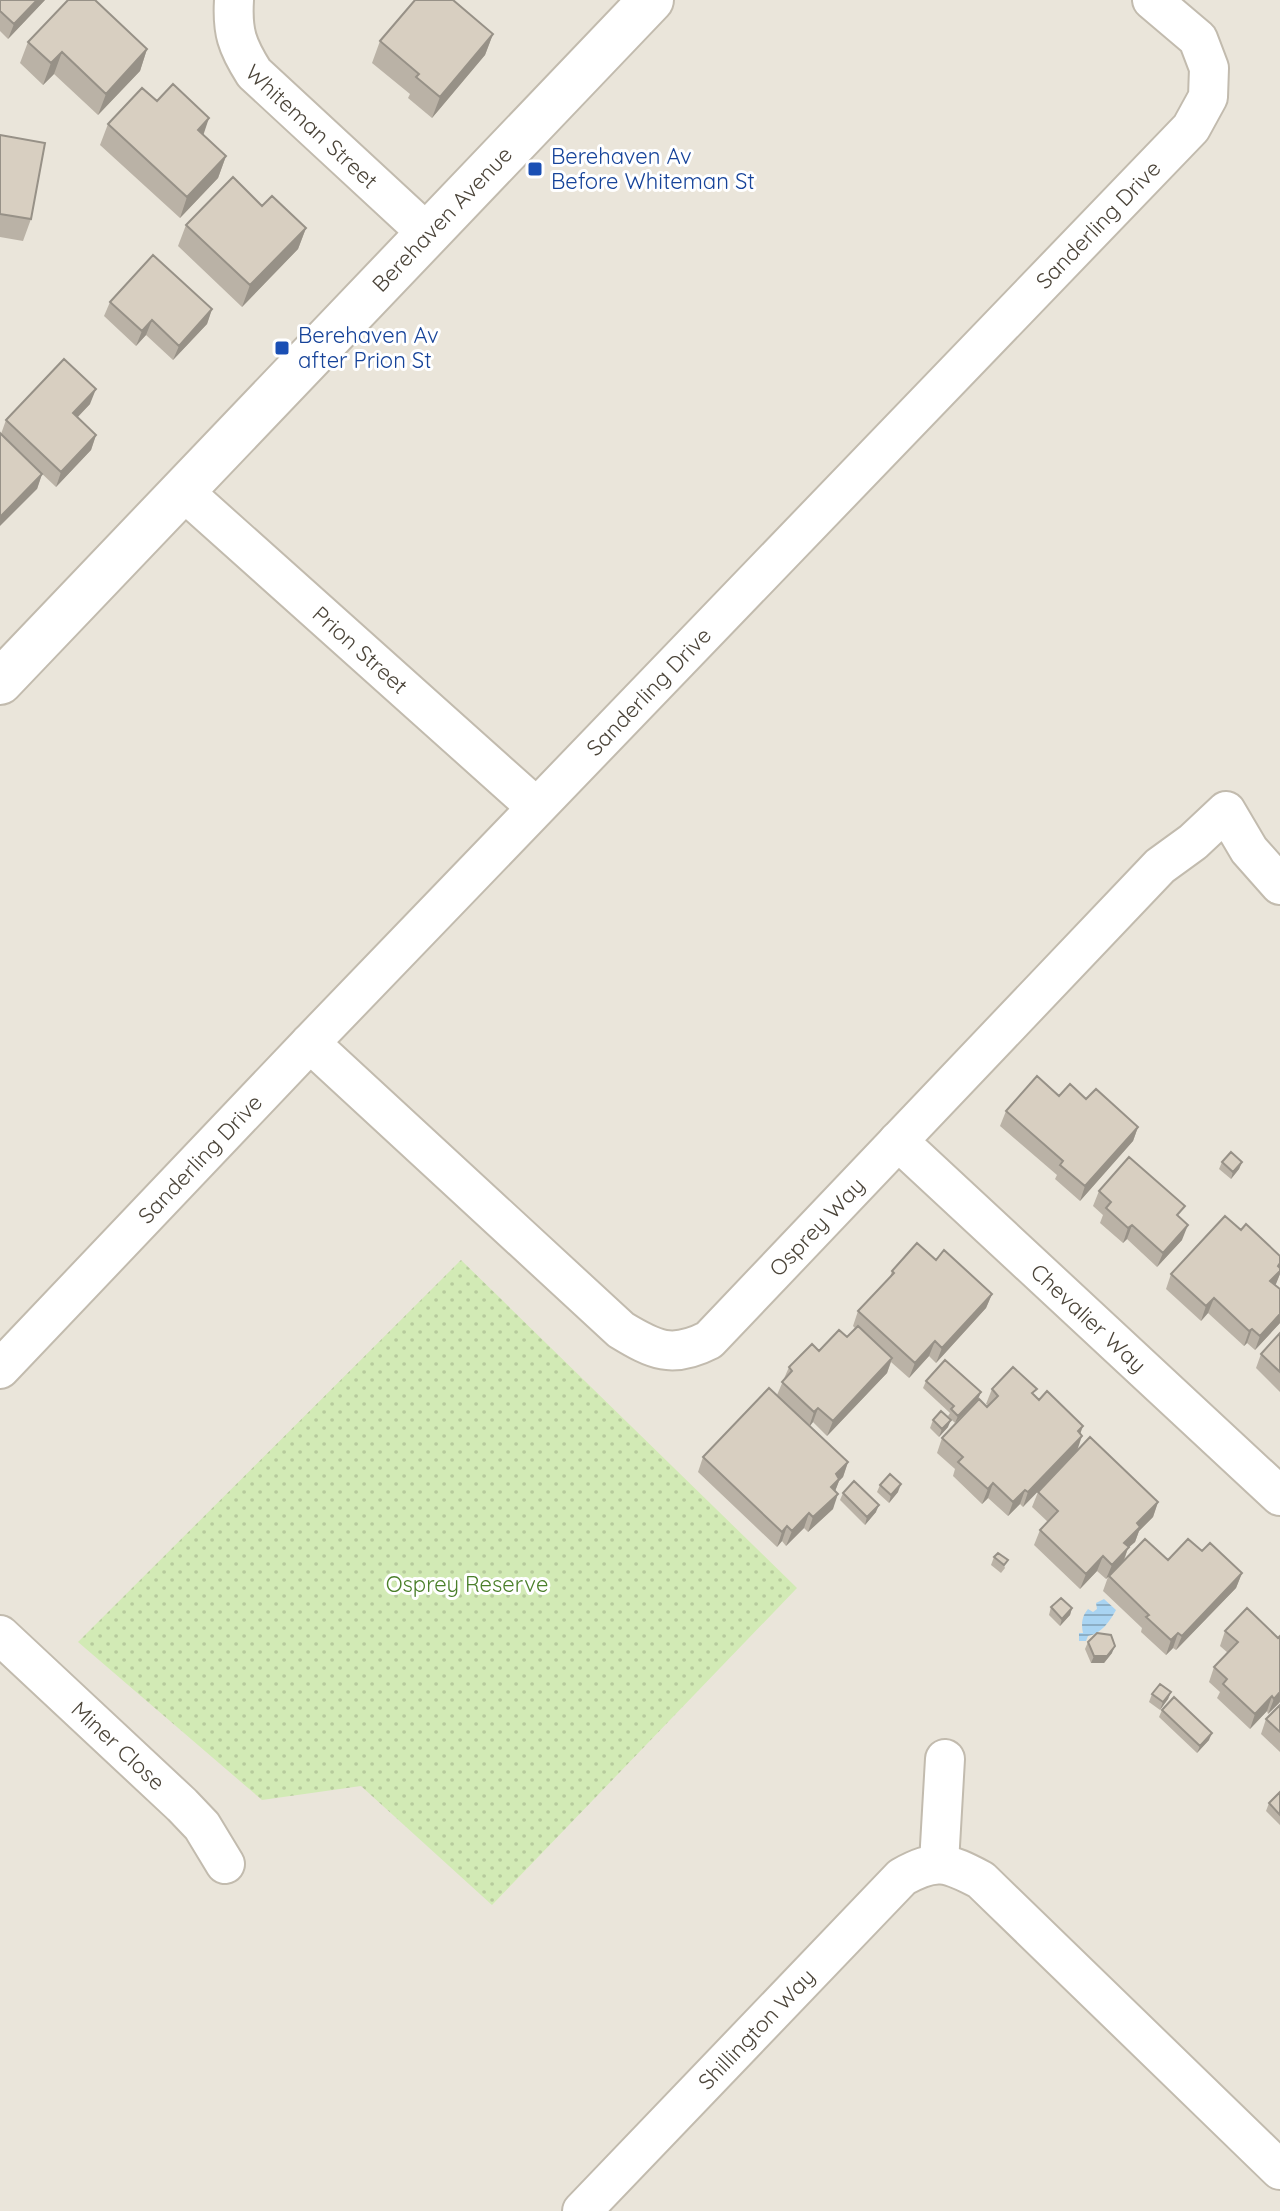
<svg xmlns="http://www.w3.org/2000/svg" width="1280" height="2211" font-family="Quicksand,sans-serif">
<defs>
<pattern id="green-dots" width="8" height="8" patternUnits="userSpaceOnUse" patternTransform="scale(2)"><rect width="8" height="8" fill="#d2eab5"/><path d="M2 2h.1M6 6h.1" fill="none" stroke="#b6ca9c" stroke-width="1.8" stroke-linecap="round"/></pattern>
<pattern id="water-rules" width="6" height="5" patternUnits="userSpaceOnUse" patternTransform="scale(2)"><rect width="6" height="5" fill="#a9d4f2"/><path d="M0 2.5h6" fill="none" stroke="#8caec5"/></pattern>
</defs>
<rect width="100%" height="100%" fill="#f6f3ec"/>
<!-- residential -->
<path fill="#eae5da" d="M 0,0 L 1280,0 L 1280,2211 L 0,2211 Z"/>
<!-- green -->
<path fill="url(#green-dots)" d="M 461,1260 L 797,1588 L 492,1905 L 361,1786 L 262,1800 L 78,1642 Z"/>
<!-- water -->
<path fill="url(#water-rules)" d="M 1104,1599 L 1116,1610 C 1110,1621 1101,1634 1088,1636 L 1086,1641 L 1079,1641 L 1079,1633 L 1083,1633 C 1081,1623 1082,1616 1088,1609 L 1093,1612 L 1097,1609 L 1096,1603 Z"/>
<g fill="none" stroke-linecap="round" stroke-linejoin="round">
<defs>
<g id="minor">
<path id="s1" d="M 234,0 C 232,32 237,46 254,73 L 428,234"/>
<path id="s2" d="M 183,491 L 536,807"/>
<path id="s3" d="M 310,1043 L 621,1330 C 654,1350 672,1359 709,1340 L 1160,866 L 1193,842 L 1226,811 L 1249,850 L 1280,885"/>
<path id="s4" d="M 898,1141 L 1280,1496"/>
<path id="s5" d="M 0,1369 L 310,1043 L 1191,128 L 1208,97 L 1209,68 L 1198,39 L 1152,0"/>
<path id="s6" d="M 0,1635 L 182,1805 L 202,1826 L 225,1864"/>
<path d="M 939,1863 L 945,1759"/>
<path id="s7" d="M 582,2211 L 902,1877 C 936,1858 947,1862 981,1880 L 1280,2170"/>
</g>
<g id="tertiary">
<path id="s8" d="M 0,682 L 651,0"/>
</g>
</defs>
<!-- minor casing -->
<use href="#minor" stroke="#c2bbae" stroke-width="42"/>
<!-- tertiary casing -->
<use href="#tertiary" stroke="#c2bbae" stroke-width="48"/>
<!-- minor -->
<use href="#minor" stroke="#fff" stroke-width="38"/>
<!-- tertiary -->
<use href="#tertiary" stroke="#fff" stroke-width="44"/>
</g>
<!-- wall -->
<path fill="#bab2a6" d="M 0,0 L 45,0 L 8,39 L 0,31 Z
M 493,34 L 485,55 L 432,118 L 408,98 L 410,94 L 372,63 L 380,41 Z
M 28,42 L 147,49 L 140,71 L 98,115 L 54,74 L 43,85 L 20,63 Z
M 157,101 L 203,135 L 226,156 L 218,178 L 180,218 L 100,145 L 108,124 Z
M 0,135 L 31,219 L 23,241 L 0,237 Z
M 186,225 L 306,228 L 298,249 L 242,307 L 178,246 Z
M 110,302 L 212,309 L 207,324 L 173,360 L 146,335 L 136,346 L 104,316 Z
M 90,404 L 77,418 L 96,435 L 91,450 L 56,487 L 18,451 L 42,474 L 37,489 L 1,434 L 6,420 Z
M 1059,1096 L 1086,1099 L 1138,1127 L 1133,1141 L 1080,1201 L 1055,1179 L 1057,1175 L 1000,1126 L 1006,1111 Z
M 1222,1162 L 1242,1162 L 1239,1169 L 1231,1179 L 1219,1169 Z
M 1099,1191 L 1181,1218 L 1182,1240 L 1157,1267 L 1127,1239 L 1123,1243 L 1100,1223 L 1103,1215 L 1093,1206 Z
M 1241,1230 L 1280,1256 L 1280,1274 L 1275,1285 L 1280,1289 L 1280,1323 L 1255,1350 L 1247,1343 L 1244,1346 L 1208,1313 L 1201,1321 L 1166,1289 L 1171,1274 Z
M 936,1260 L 992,1294 L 986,1308 L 936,1363 L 929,1356 L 909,1378 L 891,1362 L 887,1373 L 827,1436 L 813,1422 L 810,1426 L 848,1462 L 843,1477 L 839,1481 L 835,1491 L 833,1509 L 808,1532 L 804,1528 L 786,1546 L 782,1541 L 777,1547 L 698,1472 L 703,1457 L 777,1395 L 789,1367 L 847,1337 L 855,1328 L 853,1326 L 858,1311 L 890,1277 L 892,1271 Z
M 1280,1333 L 1280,1392 L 1256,1368 L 1261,1354 Z
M 926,1381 L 981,1392 L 978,1399 L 955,1423 L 948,1416 L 950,1413 L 923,1388 Z
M 992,1389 L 1034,1396 L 1039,1400 L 1083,1426 L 1023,1507 L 1020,1504 L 1008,1516 L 988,1498 L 982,1504 L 953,1476 L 955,1469 L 937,1453 L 942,1438 L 989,1406 L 986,1404 Z
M 933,1420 L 948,1427 L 939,1437 L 930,1428 Z
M 880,1485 L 898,1492 L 889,1503 L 877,1492 Z
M 1038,1492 L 1158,1502 L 1153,1517 L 1139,1531 L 1135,1542 L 1128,1548 L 1124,1561 L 1168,1560 L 1202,1551 L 1242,1573 L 1236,1588 L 1176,1650 L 1173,1648 L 1166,1655 L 1141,1632 L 1142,1628 L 1103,1591 L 1108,1577 L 1106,1579 L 1097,1571 L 1080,1589 L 1034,1545 L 1040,1530 L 1048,1522 L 1032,1507 Z
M 843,1493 L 876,1512 L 865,1525 L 840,1500 Z
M 998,1553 L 1005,1568 L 1001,1573 L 991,1565 L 994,1557 Z
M 1051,1607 L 1072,1608 L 1070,1615 L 1060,1626 L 1049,1615 Z
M 1225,1631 L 1278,1638 L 1280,1636 L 1280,1702 L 1268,1714 L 1267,1711 L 1250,1729 L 1217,1698 L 1220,1692 L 1209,1682 L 1214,1667 L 1228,1653 L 1220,1646 Z
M 1088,1642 L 1112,1653 L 1104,1663 L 1091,1663 L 1085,1649 Z
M 1171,1692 L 1168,1699 L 1160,1710 L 1149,1702 L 1152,1694 Z
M 1280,1705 L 1280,1752 L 1261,1734 L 1266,1719 Z
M 1162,1710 L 1209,1740 L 1197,1753 L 1159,1717 Z
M 1280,1792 L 1280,1825 L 1266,1811 L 1269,1803 Z"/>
<!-- shaded-wall -->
<path fill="#979187" d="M 37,0 L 45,0 L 8,39 L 14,24 Z
M 493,34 L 485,55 L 432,118 L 440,97 Z
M 147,49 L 140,71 L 98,115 L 106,94 Z
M 62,52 L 54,74 L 43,85 L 51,63 Z
M 209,118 L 202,139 L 198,130 Z
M 226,156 L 218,178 L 180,218 L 187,197 Z
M 306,228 L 298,249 L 242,307 L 250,285 Z
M 212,309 L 207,324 L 173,360 L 179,346 Z
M 152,320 L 146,335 L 136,346 L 142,331 Z
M 96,389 L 90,404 L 67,428 L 73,413 Z
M 96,435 L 91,450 L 56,487 L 61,472 Z
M 42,474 L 37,489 L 0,526 L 0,517 Z
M 1138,1127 L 1133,1141 L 1080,1201 L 1085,1186 Z
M 1242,1162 L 1239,1169 L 1231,1179 L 1233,1172 Z
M 1132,1225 L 1127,1239 L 1123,1243 L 1128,1228 Z
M 1188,1225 L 1182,1240 L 1157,1267 L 1163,1253 Z
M 1280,1263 L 1280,1274 L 1276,1284 L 1265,1296 L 1270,1281 Z
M 992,1294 L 986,1308 L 936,1363 L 942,1348 Z
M 1214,1298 L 1208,1313 L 1201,1321 L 1206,1306 Z
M 1280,1314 L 1280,1323 L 1255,1350 L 1260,1336 Z
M 1252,1329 L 1247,1343 L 1244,1346 L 1249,1331 Z
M 935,1341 L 929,1356 L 909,1378 L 915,1363 Z
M 892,1358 L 887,1373 L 827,1436 L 833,1421 Z
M 981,1392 L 978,1399 L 955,1423 L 958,1416 Z
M 818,1408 L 813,1422 L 809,1427 L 814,1412 Z
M 951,1420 L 948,1427 L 939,1437 L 942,1429 Z
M 1083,1426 L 1078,1440 L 1082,1436 L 1077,1451 L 1023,1507 L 1028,1492 Z
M 848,1462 L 843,1477 L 839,1481 L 834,1494 L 826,1502 L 836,1474 Z
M 993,1483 L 988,1498 L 982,1504 L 988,1489 Z
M 901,1484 L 898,1492 L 889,1503 L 891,1495 Z
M 1025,1490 L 1020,1504 L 1008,1516 L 1013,1502 Z
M 838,1494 L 833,1509 L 808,1532 L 813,1517 Z
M 1158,1502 L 1153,1517 L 1139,1531 L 1135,1542 L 1128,1548 L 1123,1562 L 1106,1579 L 1112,1565 L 1137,1523 Z
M 879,1505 L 876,1512 L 865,1525 L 867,1517 Z
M 809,1513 L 804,1528 L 786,1546 L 792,1531 Z
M 787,1526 L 782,1541 L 777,1547 L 782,1532 Z
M 1103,1556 L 1097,1571 L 1080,1589 L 1086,1574 Z
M 1242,1573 L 1236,1588 L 1176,1650 L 1182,1636 Z
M 1072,1608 L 1070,1615 L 1060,1626 L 1062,1619 Z
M 1178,1633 L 1173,1648 L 1166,1655 L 1171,1640 Z
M 1115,1646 L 1112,1653 L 1104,1663 L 1091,1663 L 1094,1656 Z
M 1171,1692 L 1168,1699 L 1160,1710 L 1163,1702 Z
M 1280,1692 L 1280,1702 L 1268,1714 L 1274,1699 Z
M 1272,1696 L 1267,1711 L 1250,1729 L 1255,1714 Z
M 1212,1733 L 1209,1740 L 1197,1753 L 1200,1746 Z"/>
<!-- building -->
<path fill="#d8cfc1" stroke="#979187" stroke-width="2" d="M 0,0 L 37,0 L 14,24 L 0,11 Z
M 68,0 L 95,0 L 147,49 L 106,94 L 62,52 L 51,63 L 28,42 Z
M 415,0 L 453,0 L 493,34 L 440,97 L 416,77 L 419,74 L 380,41 Z
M 173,84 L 209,118 L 198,130 L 226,156 L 187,197 L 108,124 L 142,88 L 157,101 Z
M 0,135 L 45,143 L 31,219 L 0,214 Z
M 233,177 L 262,206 L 272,196 L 306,228 L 250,285 L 186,225 Z
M 153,255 L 212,309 L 179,346 L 152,320 L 142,331 L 110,302 Z
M 64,359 L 96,389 L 73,413 L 96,435 L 61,472 L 6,420 Z
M 0,433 L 42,474 L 0,517 Z
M 1037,1076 L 1059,1096 L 1070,1084 L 1086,1099 L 1096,1089 L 1138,1127 L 1085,1186 L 1060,1165 L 1063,1161 L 1006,1111 Z
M 1231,1152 L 1242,1162 L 1233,1172 L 1222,1162 Z
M 1129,1157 L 1185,1206 L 1177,1215 L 1188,1225 L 1163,1253 L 1132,1225 L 1128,1228 L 1106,1208 L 1111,1202 L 1099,1191 Z
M 1225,1216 L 1241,1230 L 1246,1224 L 1280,1256 L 1280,1263 L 1278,1266 L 1280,1268 L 1280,1271 L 1270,1281 L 1280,1289 L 1280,1314 L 1260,1336 L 1252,1329 L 1249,1331 L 1214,1298 L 1206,1306 L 1171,1274 Z
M 917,1243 L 936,1260 L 944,1250 L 992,1294 L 942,1348 L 935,1341 L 915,1363 L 858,1311 L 894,1273 L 892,1271 Z
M 858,1326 L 892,1358 L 833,1421 L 818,1408 L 814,1412 L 782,1382 L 792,1371 L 789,1367 L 812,1344 L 819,1351 L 839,1330 L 847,1337 Z
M 1280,1333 L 1280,1372 L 1261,1354 Z
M 945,1360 L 981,1392 L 958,1416 L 951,1409 L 954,1406 L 926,1381 Z
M 1013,1367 L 1037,1389 L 1032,1393 L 1039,1400 L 1047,1391 L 1083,1426 L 1078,1431 L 1082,1436 L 1028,1492 L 1025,1490 L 1013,1502 L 993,1483 L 988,1489 L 958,1462 L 963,1457 L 942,1438 L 979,1399 L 987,1407 L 998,1396 L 992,1389 Z
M 769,1388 L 848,1462 L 836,1474 L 839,1479 L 831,1487 L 838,1494 L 813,1517 L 809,1513 L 792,1531 L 787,1526 L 782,1532 L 703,1457 Z
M 941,1411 L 951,1420 L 942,1429 L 933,1420 Z
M 1090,1437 L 1158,1502 L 1137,1523 L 1140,1527 L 1124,1543 L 1129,1547 L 1112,1565 L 1103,1556 L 1086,1574 L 1040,1530 L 1058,1511 L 1038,1492 Z
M 890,1474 L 901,1484 L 891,1495 L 880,1485 Z
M 854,1481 L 879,1505 L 867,1517 L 843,1493 Z
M 1145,1539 L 1168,1560 L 1188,1539 L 1202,1551 L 1210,1543 L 1242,1573 L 1182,1636 L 1178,1633 L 1171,1640 L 1146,1617 L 1149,1615 L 1109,1576 Z
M 998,1553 L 1008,1560 L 1004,1565 L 994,1557 Z
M 1061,1598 L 1072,1608 L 1062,1619 L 1051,1607 Z
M 1247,1608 L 1278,1638 L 1280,1636 L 1280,1692 L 1274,1699 L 1272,1696 L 1255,1714 L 1223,1684 L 1227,1679 L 1214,1667 L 1238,1642 L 1225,1631 Z
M 1097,1633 L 1111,1635 L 1115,1646 L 1107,1656 L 1094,1656 L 1088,1642 Z
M 1160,1684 L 1171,1692 L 1163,1702 L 1152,1694 Z
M 1174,1697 L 1212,1733 L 1200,1746 L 1162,1710 Z
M 1280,1705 L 1280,1732 L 1266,1719 Z
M 1280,1792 L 1280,1815 L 1269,1803 Z"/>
<!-- markers -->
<g fill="#1a4fb4" stroke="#fff" stroke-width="3">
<rect x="527" y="161" width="16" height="16" rx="4"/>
<rect x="274" y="340" width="16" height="16" rx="4"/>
</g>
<g text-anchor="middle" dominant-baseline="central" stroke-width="6" stroke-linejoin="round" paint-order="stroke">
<!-- street labels -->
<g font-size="22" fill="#4b4439" stroke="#fff">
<text stroke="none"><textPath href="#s1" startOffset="156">Whiteman Street</textPath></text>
<text stroke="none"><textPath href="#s8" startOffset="640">Berehaven Avenue</textPath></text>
<text stroke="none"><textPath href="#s5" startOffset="1586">Sanderling Drive</textPath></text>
<text stroke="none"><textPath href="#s2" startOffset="238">Prion Street</textPath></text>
<text stroke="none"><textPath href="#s5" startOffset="938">Sanderling Drive</textPath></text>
<text stroke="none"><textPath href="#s5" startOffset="290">Sanderling Drive</textPath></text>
<text stroke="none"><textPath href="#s3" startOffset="674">Osprey Way</textPath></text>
<text stroke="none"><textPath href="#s4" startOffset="260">Chevalier Way</textPath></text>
<text stroke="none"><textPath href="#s6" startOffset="162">Miner Close</textPath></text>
<text stroke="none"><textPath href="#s7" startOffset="252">Shillington Way</textPath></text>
</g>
<!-- transit labels -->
<g font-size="22" fill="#164399" stroke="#fff" text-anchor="start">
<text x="551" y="156">Berehaven Av<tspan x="551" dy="25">Before Whiteman St</tspan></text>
<text x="298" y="335">Berehaven Av<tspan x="298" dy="25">after Prion St</tspan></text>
</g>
<!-- park labels -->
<g font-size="22" fill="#4a7f2a" stroke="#fff">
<text x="467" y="1584">Osprey Reserve</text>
</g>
</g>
</svg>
